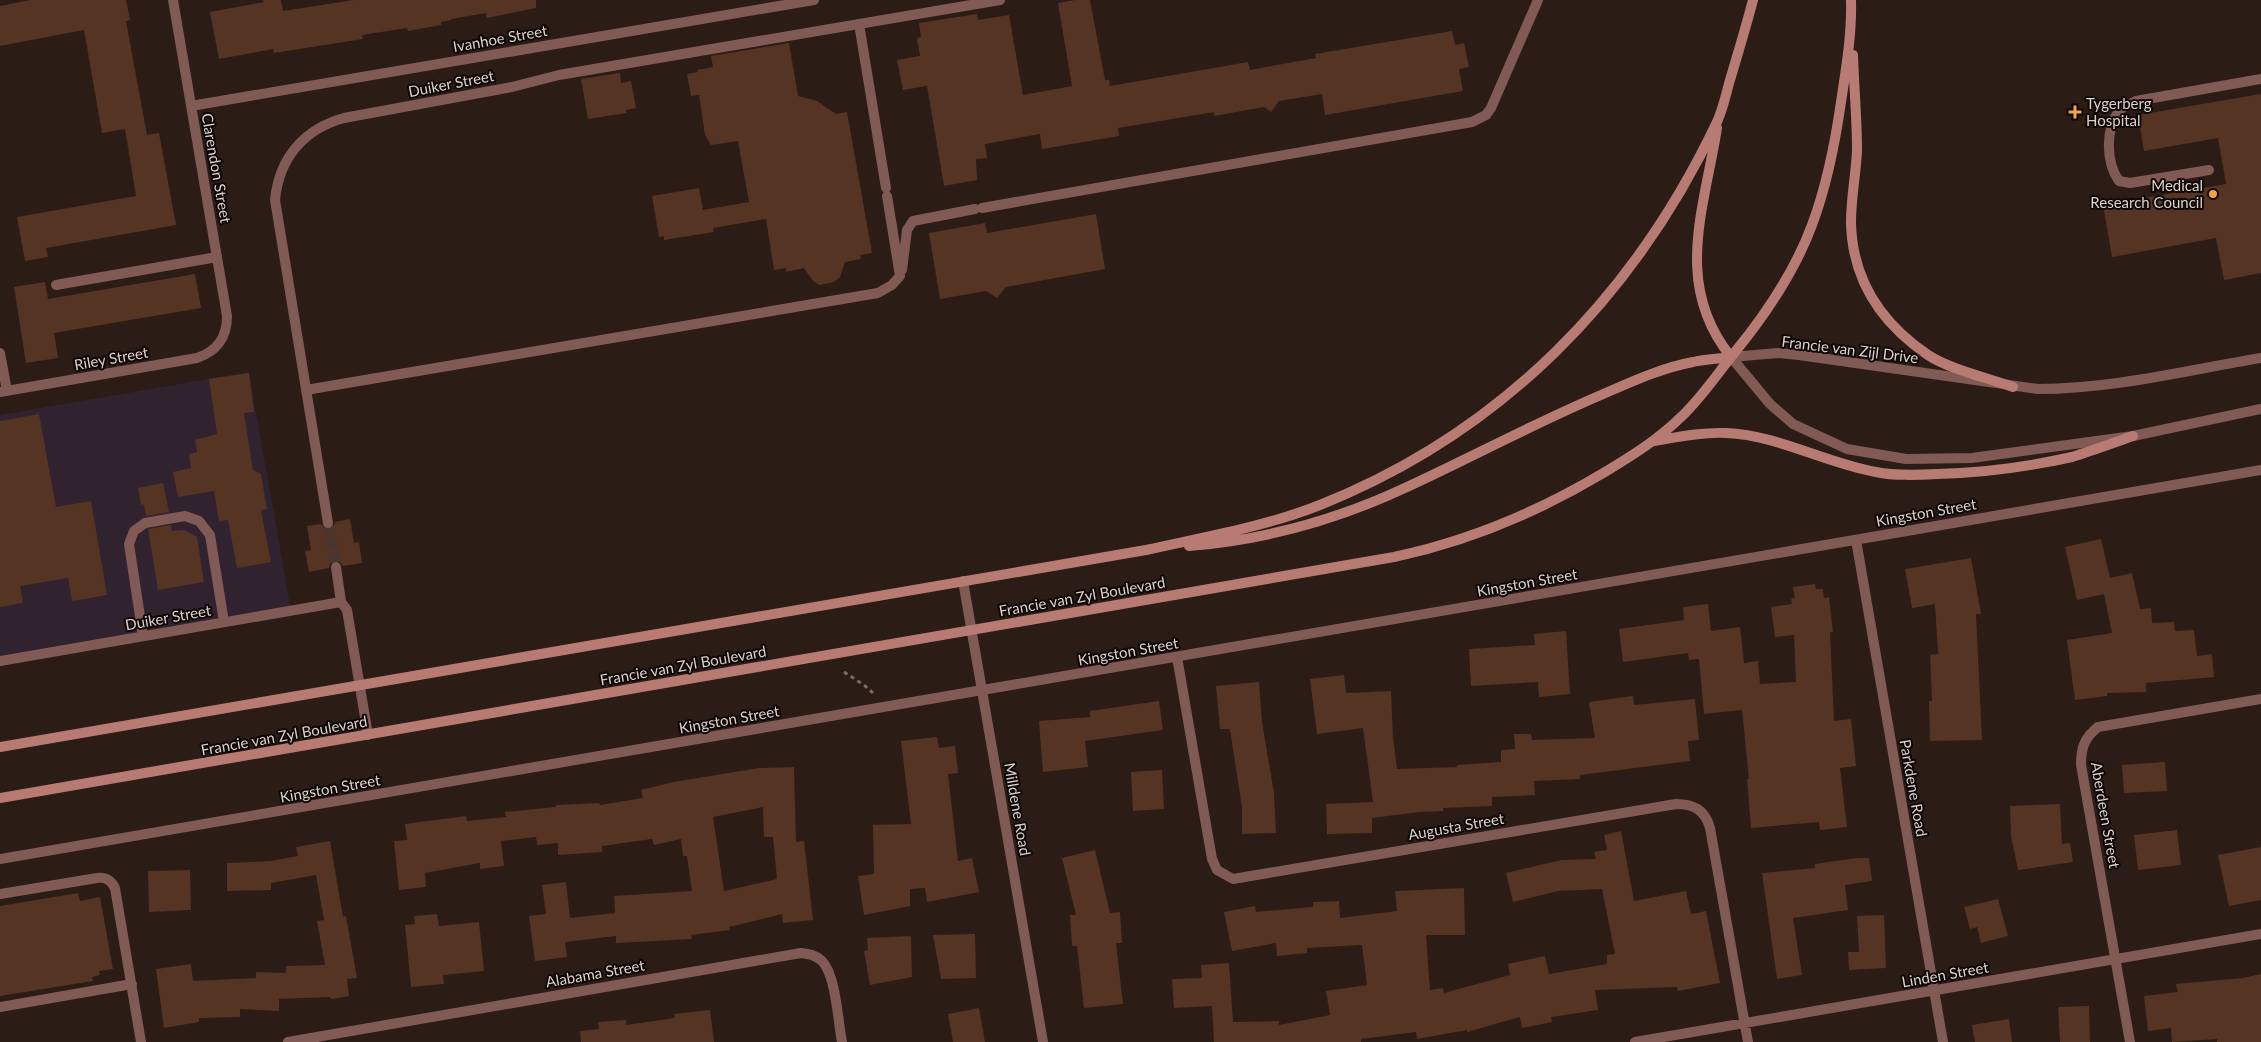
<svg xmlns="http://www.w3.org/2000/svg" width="2261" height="1042" font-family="Lato,sans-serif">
<rect width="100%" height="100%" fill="#2b1c15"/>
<!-- industrial -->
<path fill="#30222e" d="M 249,372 L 291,610 L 0,660 L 0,415 Z"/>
<!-- building -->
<path fill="#553424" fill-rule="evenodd" d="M 30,0 L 126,0 L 130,20 L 126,21 L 147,135 L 159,133 L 176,225 L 46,248 L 48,257 L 25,261 L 17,217 L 136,196 L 125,129 L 102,133 L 84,30 L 0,46 L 0,6 Z
M 263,0 L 281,0 L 283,11 L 354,0 L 536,0 L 536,8 L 487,18 L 486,13 L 451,19 L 451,20 L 441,22 L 441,25 L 408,31 L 407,28 L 362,35 L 363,39 L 274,53 L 273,49 L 219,59 L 210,12 L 264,2 Z
M 1075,0 L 1090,0 L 1105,80 L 1109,80 L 1110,86 L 1248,62 L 1250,70 L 1316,58 L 1315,54 L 1452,31 L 1455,45 L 1464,43 L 1469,67 L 1459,69 L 1463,91 L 1325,115 L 1322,94 L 1279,101 L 1271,112 L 1264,107 L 1214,116 L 1214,112 L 1118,128 L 1119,136 L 1042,149 L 1040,134 L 985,144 L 987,158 L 976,159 L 977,180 L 944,186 L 927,86 L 903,90 L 897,60 L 920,56 L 917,38 L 921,37 L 919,23 L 977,14 L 978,20 L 1009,15 L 1023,95 L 1072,86 L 1058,3 Z
M 789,43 L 798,96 L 817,101 L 836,114 L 847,112 L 872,253 L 860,255 L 861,259 L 845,262 L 840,277 L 834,282 L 819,285 L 813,281 L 804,268 L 786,272 L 786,268 L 774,270 L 766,219 L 713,228 L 714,232 L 664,240 L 664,236 L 659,237 L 652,196 L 699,188 L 703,210 L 749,202 L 738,141 L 711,145 L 705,135 L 699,95 L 691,96 L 687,74 L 698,72 L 697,70 L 713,67 L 711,56 Z
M 620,73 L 621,83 L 631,81 L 636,108 L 626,110 L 626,113 L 588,119 L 581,79 Z
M 2261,94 L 2261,273 L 2224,280 L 2216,238 L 2112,257 L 2103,205 L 2226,184 L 2218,138 L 2144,151 L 2138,115 Z
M 1096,214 L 1105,269 L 1006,287 L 997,298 L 986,291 L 940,299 L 929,233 L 985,223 L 987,233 Z
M 195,274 L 201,308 L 54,333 L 58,358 L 26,363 L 14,287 L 45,282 L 48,299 Z
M 249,373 L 254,412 L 244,413 L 253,470 L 261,474 L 267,509 L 261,510 L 271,562 L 237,568 L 228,520 L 219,521 L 214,491 L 178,497 L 173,472 L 191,468 L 189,454 L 197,452 L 195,440 L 217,434 L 209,379 Z
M 39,414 L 56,507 L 91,501 L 107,595 L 72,601 L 68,578 L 20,586 L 23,603 L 0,607 L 0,421 Z
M 163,483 L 169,512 L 146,516 L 144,504 L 141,505 L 138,488 Z
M 350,519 L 354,543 L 359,542 L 362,563 L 343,566 L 339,561 L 335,560 L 330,564 L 329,568 L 309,572 L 305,551 L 311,550 L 307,526 L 321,524 L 325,529 L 330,530 L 334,526 L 335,522 Z
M 171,525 L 172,531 L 185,530 L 197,537 L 204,582 L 158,590 L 148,529 Z
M 2101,539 L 2110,578 L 2132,573 L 2140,609 L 2151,608 L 2152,623 L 2174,622 L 2175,631 L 2194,630 L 2197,656 L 2212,654 L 2214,677 L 2146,683 L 2146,692 L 2107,693 L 2107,696 L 2075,700 L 2067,640 L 2112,633 L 2104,594 L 2077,600 L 2065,547 Z
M 1971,558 L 1981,614 L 1976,614 L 1982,740 L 1930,741 L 1929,701 L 1932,701 L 1930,655 L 1938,654 L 1935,604 L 1912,608 L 1905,569 Z
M 1815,584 L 1816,589 L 1823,589 L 1824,598 L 1829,597 L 1833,632 L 1830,632 L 1834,721 L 1851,719 L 1856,766 L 1840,768 L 1847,827 L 1820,830 L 1819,822 L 1751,828 L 1747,779 L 1749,779 L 1742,710 L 1704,714 L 1699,659 L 1689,660 L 1688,653 L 1623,662 L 1619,629 L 1684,620 L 1683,607 L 1708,604 L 1711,631 L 1740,627 L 1744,663 L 1758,661 L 1760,684 L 1796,682 L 1794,635 L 1775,637 L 1771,607 L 1792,604 L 1791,599 L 1795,598 L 1793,587 Z
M 1566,631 L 1570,694 L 1539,697 L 1538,682 L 1471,686 L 1469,649 L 1535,645 L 1534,634 Z
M 1344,675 L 1346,693 L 1391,691 L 1393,738 L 1397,769 L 1457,767 L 1457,765 L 1501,762 L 1501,750 L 1515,749 L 1514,734 L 1531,734 L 1532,740 L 1595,738 L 1589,702 L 1633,696 L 1634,705 L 1695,699 L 1699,740 L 1688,741 L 1690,761 L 1580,775 L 1580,779 L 1534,781 L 1535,795 L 1492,797 L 1492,806 L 1443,808 L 1443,811 L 1420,812 L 1372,818 L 1372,833 L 1327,834 L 1326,804 L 1373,802 L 1363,728 L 1317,734 L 1310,679 Z
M 1259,682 L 1262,722 L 1274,793 L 1276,833 L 1242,834 L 1242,808 L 1230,729 L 1220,729 L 1216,686 Z
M 1159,701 L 1163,730 L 1085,741 L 1088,767 L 1043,772 L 1039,721 L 1090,717 L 1090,711 Z
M 937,737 L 939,748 L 955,746 L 958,773 L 948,774 L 958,861 L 972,858 L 979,892 L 927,902 L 925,888 L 910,889 L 910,906 L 864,915 L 858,876 L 874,874 L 873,825 L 911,824 L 901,741 Z
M 2165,762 L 2167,791 L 2124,793 L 2122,765 Z
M 794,767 L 796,842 L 804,841 L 813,920 L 783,923 L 782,914 L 729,927 L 730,930 L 691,935 L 692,939 L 616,943 L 616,936 L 565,942 L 567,957 L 535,961 L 529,916 L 546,914 L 542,885 L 566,882 L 570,918 L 615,913 L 614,896 L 692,891 L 687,856 L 683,856 L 681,839 L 654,845 L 652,839 L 602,846 L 602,852 L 558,855 L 558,843 L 537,845 L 536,837 L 501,841 L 504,866 L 480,869 L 480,863 L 425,873 L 426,887 L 399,890 L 394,841 L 407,840 L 405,824 L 466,816 L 467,821 L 506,817 L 505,812 L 556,807 L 556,805 L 599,803 L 600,805 L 643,798 L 641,790 L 673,782 L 759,768 ZM 763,807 L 764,837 L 773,837 L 777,879 L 724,891 L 713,817 Z
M 1162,770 L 1164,809 L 1133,811 L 1131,772 Z
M 2060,804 L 2062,844 L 2070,843 L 2073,862 L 2018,870 L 2011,836 L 2010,806 Z
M 2177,830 L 2181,865 L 2138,870 L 2134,835 Z
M 1621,831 L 1634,901 L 1686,891 L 1691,914 L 1706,911 L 1720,983 L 1678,991 L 1677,987 L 1595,990 L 1598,1010 L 1551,1017 L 1552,1022 L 1522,1028 L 1520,1017 L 1467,1032 L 1467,1030 L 1417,1039 L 1416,1032 L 1361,1039 L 1361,1042 L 1214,1042 L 1212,1006 L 1174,1008 L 1172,979 L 1202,978 L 1201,965 L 1229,963 L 1233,1022 L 1279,1021 L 1279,1025 L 1330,1015 L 1326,991 L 1367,985 L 1362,945 L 1307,948 L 1307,953 L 1277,956 L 1276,943 L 1232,951 L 1224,912 L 1255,906 L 1256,912 L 1313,907 L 1313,902 L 1339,901 L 1340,918 L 1397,911 L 1395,891 L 1464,888 L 1465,935 L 1426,935 L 1430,990 L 1443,988 L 1444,993 L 1510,975 L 1508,964 L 1545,956 L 1549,974 L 1607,964 L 1607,955 L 1615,954 L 1602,889 L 1558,891 L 1513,902 L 1506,873 L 1561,860 L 1596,859 L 1594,852 L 1607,850 L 1604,835 Z
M 330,841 L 343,917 L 346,916 L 357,978 L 347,979 L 349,996 L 331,999 L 330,997 L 279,999 L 279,1011 L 240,1009 L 240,1017 L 199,1018 L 199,1022 L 164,1028 L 156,969 L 191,964 L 193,981 L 256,978 L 256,972 L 286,973 L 286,966 L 325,965 L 317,921 L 324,920 L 316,875 L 271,883 L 271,890 L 227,891 L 227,863 L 271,861 L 298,856 L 296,847 Z
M 2261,847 L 2261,900 L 2229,906 L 2218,855 Z
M 1095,850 L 1110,913 L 1120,912 L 1122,943 L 1116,943 L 1123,1004 L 1084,1008 L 1077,946 L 1072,946 L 1070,915 L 1076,915 L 1062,858 Z
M 1857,858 L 1869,858 L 1872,881 L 1845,885 L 1848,910 L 1793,918 L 1802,975 L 1777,979 L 1762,873 L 1815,868 L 1815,864 Z
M 190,870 L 191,910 L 149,912 L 148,871 Z
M 78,893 L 80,901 L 100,897 L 113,969 L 99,971 L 100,975 L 92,977 L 93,981 L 0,996 L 0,906 Z
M 1998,899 L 2008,936 L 1981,943 L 1977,927 L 1970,929 L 1964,907 Z
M 437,914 L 439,926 L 479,922 L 484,971 L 443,975 L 444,984 L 411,987 L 405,925 L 415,924 L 414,916 Z
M 1884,915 L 1886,968 L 1849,970 L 1848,952 L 1859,952 L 1857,916 Z
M 975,934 L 976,978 L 941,979 L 933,935 Z
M 911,936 L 912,977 L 870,985 L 864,951 L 868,950 L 867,938 Z
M 2261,974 L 2261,1042 L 2217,1042 L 2217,1039 L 2172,1042 L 2171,1028 L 2148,1031 L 2144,996 L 2178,992 L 2176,984 L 2243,978 Z
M 2089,1006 L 2090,1042 L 2060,1042 L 2058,1007 Z
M 979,1008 L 985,1042 L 953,1042 L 948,1014 Z
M 710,1010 L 714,1042 L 581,1042 L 580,1031 L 599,1029 L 598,1022 L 626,1020 L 626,1025 L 675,1018 L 674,1014 Z
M 2009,1019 L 2012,1042 L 1975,1042 L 1972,1025 Z"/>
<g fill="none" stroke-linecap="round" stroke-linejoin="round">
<!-- minor-tunnel -->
<path stroke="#463730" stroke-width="10" stroke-dasharray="10 5" stroke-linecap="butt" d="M 328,523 L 336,567"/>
<!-- path -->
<path stroke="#796c66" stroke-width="3" stroke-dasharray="4 4" stroke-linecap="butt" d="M 844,672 L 864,685 L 873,693"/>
<!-- service -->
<path stroke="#815a56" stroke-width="10" d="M 859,24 L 886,188
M 2209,170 L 2130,183 L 2119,181 C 2106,163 2105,129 2119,111 C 2123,106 2131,104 2136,101 L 2261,79
M 982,208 L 1472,122 L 1486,115 L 1491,108 L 1538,0
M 902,270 L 907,230 L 913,221 L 975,209
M 56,285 L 217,257
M 306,390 L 878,293 L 892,285 L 900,276 L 887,196
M 143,636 L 129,544 L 134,531 L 145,523 L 185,516 L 199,521 L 210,535 L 224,622
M 0,894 L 97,878 C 106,877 111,880 115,888 L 141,1042
M 0,1007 L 132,984"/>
<!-- minor -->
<path stroke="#815a56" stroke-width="10" d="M 191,106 L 814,0
M 0,353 L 7,391
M 0,392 L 197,358 C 217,351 227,338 227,316 L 173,0
M 328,523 L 275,200 C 279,158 304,129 344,118 L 512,87 L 559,75 L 1000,0
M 1856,540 L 1943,1042
M 336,567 L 341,602 L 347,610 L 368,735
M 963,581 L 1043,1042
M 1177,657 L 1212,859 L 1217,870 L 1233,879 L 1676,804 C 1694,804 1705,810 1710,828 L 1748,1042
M 0,661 L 341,602
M 0,859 L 2261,470
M 288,1042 L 801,953 C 809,954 816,955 822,961 C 836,975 838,1022 842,1042
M 1635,1042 L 2261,934
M 2130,1042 L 2081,765 C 2081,748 2084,738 2098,727 L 2261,699"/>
<!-- tertiary -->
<path stroke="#815a56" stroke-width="10" d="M 1731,357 L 1770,404 L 1793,424 L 1847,449 L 1906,459 L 1972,458 L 2133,436 L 2261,409
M 1731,357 L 1778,353 L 1799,355 L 2038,389 C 2113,389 2188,370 2261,358"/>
<!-- secondary -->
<path stroke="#b87b74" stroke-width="10" d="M 1853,55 C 1854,87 1857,119 1857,150 C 1856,174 1851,198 1851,222 C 1852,280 1881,323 1928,355 C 1949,369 1988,378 2013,387
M 1717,128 C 1704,210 1673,285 1731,357
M 1654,441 C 1678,437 1702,432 1726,433 C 1778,435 1825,463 1876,472 C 1895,476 1917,475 1937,474 C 1982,473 2027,467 2072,457 C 2092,451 2113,443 2133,436
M 1189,546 C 1264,540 1339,519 1407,487 C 1472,457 1535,423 1601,395 C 1631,382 1661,368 1693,362 C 1706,359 1719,359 1731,357
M 0,747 L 1146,550 C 1204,537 1264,527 1320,505 C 1501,433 1634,297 1717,122 C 1723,109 1726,94 1730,80 C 1738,53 1746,27 1753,0
M 0,798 L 1394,557 C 1469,541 1540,511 1605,472 C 1633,455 1659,439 1682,416 C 1702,397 1717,374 1735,352 C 1766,314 1795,271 1812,225 C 1827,185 1835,144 1841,102 C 1846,68 1852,35 1851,0"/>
</g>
<!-- markers -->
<g fill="#f5a345" stroke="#0f0806" stroke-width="2">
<path d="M2072.5 104.5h5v5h5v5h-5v5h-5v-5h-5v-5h5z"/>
<circle cx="2213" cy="194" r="5"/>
</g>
<g text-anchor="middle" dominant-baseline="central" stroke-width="4" stroke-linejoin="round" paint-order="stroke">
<!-- street labels -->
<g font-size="15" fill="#dcd1cc" stroke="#0f0806">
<text transform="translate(500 38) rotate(-10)">Ivanhoe Street</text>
<text transform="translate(451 83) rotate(-11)">Duiker Street</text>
<text transform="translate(217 168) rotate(80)">Clarendon Street</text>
<text transform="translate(1850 349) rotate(7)">Francie van Zijl Drive</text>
<text transform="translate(111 358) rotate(-10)">Riley Street</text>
<text transform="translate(1926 512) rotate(-10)">Kingston Street</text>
<text transform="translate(1527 582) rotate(-10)">Kingston Street</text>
<text transform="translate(1082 596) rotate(-10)">Francie van Zyl Boulevard</text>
<text transform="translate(168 617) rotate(-10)">Duiker Street</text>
<text transform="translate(1128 651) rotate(-10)">Kingston Street</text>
<text transform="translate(683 665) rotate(-10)">Francie van Zyl Boulevard</text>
<text transform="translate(729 719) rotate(-10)">Kingston Street</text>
<text transform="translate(284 735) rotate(-10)">Francie van Zyl Boulevard</text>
<text transform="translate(330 788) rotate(-10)">Kingston Street</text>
<text transform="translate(1914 788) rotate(80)">Parkdene Road</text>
<text transform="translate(1018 809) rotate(80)">Milldene Road</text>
<text transform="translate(2106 815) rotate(80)">Aberdeen Street</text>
<text transform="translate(1456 826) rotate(-10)">Augusta Street</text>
<text transform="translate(595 973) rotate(-10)">Alabama Street</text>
<text transform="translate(1945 974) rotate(-10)">Linden Street</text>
</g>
<!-- poi labels -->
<g font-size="15" fill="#dcd1cc" stroke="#0f0806" text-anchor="start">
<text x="2086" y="103">Tygerberg<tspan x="2086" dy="17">Hospital</tspan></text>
<text x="2203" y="185" text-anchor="end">Medical<tspan x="2203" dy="17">Research Council</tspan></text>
</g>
</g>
</svg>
